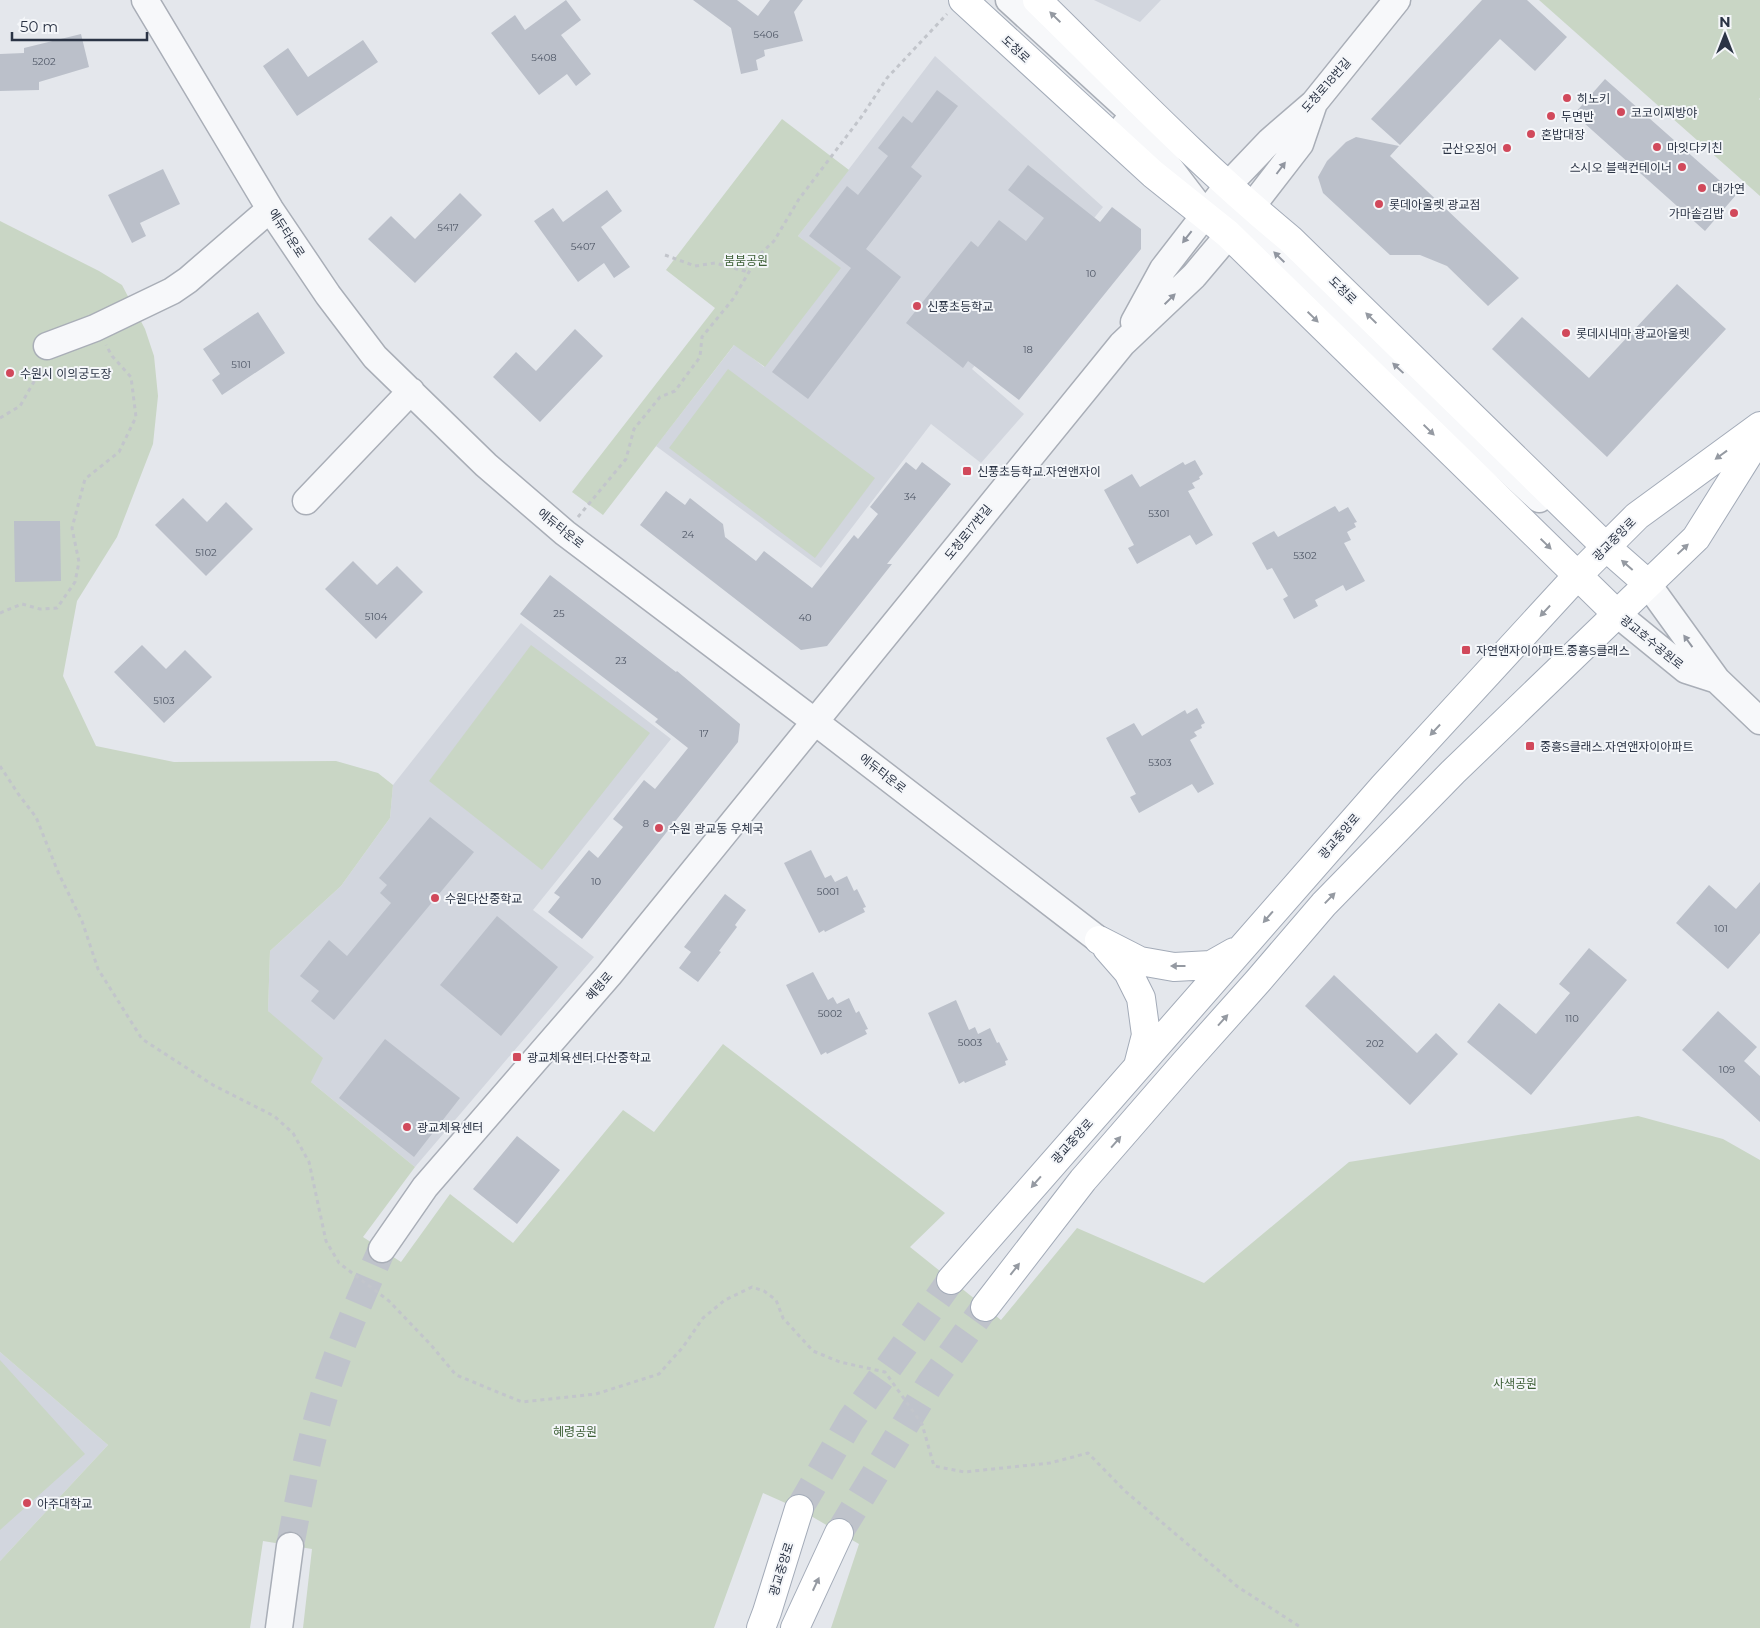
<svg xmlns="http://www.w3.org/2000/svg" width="1760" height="1628" font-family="Montserrat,'Noto Sans KR',sans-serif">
<rect width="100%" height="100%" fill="#e4e7ec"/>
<!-- built -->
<path fill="#d2d6de" d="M 1094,0 L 1161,0 L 1140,22 Z
M 935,56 L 1103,207 L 972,369 L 1024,414 L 981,463 L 931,424 L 821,568 L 656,446 L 735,344 L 764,367 L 840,268 L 798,236 Z
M 521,623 L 671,739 L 533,910 L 594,957 L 415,1167 L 311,1082 L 268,1011 L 270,951 L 341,886 L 390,818 L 393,785 Z
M 0,1352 L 108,1445 L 0,1561 Z"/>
<!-- green -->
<path fill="#c9d6c5" d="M 1539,0 L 1760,0 L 1760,98 L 1759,99 L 1760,100 L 1760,196 Z
M 782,119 L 849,170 L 798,236 L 841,268 L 765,367 L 734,345 L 603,515 L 572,492 L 715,308 L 666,270 Z
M 0,221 L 99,271 L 122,285 L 145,329 L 154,356 L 158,396 L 153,444 L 117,537 L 77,601 L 63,676 L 96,746 L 174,762 L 336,761 L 378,773 L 393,785 L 390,818 L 341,886 L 270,951 L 268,1011 L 323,1058 L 311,1082 L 415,1167 L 363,1237 L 401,1262 L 450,1194 L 513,1243 L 623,1110 L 654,1132 L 723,1044 L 945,1213 L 910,1247 L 1001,1320 L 1077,1228 L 1204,1283 L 1349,1162 L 1638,1116 L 1723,1139 L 1760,1160 L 1760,1628 L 831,1628 L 859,1544 L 799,1509 L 763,1493 L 714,1628 L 303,1628 L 312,1549 L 263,1541 L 250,1628 L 0,1628 L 0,1561 L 108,1445 L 0,1352 Z
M 728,369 L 875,478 L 815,558 L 669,448 Z
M 531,645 L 650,733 L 542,870 L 429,781 Z
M 0,1360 L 85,1454 L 0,1530 Z"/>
<!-- building -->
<path fill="#bbc0ca" d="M 566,0 L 581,20 L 561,35 L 591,74 L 576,86 L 567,74 L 539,95 L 491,33 L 515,15 L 525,30 Z
M 693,0 L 737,0 L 758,16 L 770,0 L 803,0 L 794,12 L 803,41 L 764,50 L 765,56 L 756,60 L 758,70 L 741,74 L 731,28 Z
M 1482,0 L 1527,0 L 1567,37 L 1535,71 L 1500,39 L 1400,145 L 1371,119 Z
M 81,34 L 89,67 L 39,82 L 39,90 L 0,91 L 0,54 L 24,53 L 24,48 Z
M 363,40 L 378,62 L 297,116 L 263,66 L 288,48 L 308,77 Z
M 1605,79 L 1736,195 L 1705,231 L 1574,114 Z
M 937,90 L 958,106 L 911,167 L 922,176 L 866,249 L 901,277 L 808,399 L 772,372 L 851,268 L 809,236 L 847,186 L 858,195 L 888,156 L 878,148 L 903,116 L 912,123 Z
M 1356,137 L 1399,146 L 1390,156 L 1519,278 L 1488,306 L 1447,266 L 1420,255 L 1390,255 L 1323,193 L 1318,177 L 1327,161 L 1346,142 Z
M 1028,165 L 1100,222 L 1112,207 L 1141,229 L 1141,249 L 1019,400 L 968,361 L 963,368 L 906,323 L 971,241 L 978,247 L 999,220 L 1026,241 L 1044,218 L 1008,190 Z
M 163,169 L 180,204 L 140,223 L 146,236 L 132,243 L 108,195 Z
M 607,190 L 622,211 L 601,227 L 630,267 L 614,278 L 604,263 L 578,282 L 534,221 L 553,208 L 563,222 Z
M 460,193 L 482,215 L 415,283 L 368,239 L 391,216 L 415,239 Z
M 1677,284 L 1726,329 L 1607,457 L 1492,349 L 1522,317 L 1589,378 Z
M 258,312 L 285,353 L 222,395 L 212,380 L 220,374 L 203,349 Z
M 575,329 L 603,356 L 540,422 L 493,377 L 516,352 L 536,371 Z
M 1195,460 L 1203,474 L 1199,477 L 1200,479 L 1192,483 L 1195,488 L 1188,491 L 1213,535 L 1196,545 L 1190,535 L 1137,564 L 1128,548 L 1134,545 L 1104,490 L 1132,474 L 1140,487 L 1183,462 L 1185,465 Z
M 906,462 L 916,470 L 922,462 L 951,484 L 887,564 L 892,564 L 827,646 L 801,650 L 640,525 L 666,491 L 685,505 L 690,498 L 723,524 L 725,537 L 756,561 L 764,551 L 812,588 L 854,535 L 858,539 L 878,514 L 870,507 Z
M 183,498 L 207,522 L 226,502 L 253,529 L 206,576 L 155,525 Z
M 1335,506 L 1339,512 L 1348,507 L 1357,522 L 1354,523 L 1356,527 L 1347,532 L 1351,540 L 1344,543 L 1365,581 L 1346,591 L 1343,585 L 1315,600 L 1318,606 L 1294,619 L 1283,599 L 1288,596 L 1272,568 L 1267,570 L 1252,543 L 1274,531 L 1278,537 Z
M 14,521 L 60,521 L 61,581 L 15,582 Z
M 353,561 L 377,585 L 397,566 L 423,592 L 376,639 L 325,589 Z
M 550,575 L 676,672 L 677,671 L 740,724 L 738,742 L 582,939 L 548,912 L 560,897 L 554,893 L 589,850 L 598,858 L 623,827 L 613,819 L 644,780 L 655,789 L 688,748 L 655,722 L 658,719 L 520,614 Z
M 142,645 L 166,669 L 185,650 L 212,677 L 164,723 L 114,672 Z
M 1197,708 L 1205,723 L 1201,725 L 1202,728 L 1194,732 L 1197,736 L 1190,740 L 1214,784 L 1198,793 L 1192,784 L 1139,813 L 1130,797 L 1136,794 L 1106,738 L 1134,723 L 1142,736 L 1185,710 L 1187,714 Z
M 430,817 L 474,852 L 334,1020 L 311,1001 L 319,991 L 300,976 L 329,940 L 347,956 L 391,903 L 380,893 L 387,885 L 379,878 Z
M 811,850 L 825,878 L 831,875 L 835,882 L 847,876 L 854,891 L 857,889 L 866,907 L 863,908 L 865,912 L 825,932 L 824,930 L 819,933 L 784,863 Z
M 1760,882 L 1760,933 L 1728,969 L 1676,923 L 1709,885 L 1736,909 Z
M 725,894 L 746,910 L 735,925 L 737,927 L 719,951 L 721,952 L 698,982 L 679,968 L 691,952 L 684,947 Z
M 497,916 L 558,967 L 501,1036 L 440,985 Z
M 1589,948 L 1627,980 L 1531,1095 L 1467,1042 L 1499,1003 L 1536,1034 L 1570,993 L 1559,984 Z
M 813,972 L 828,1000 L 833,997 L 837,1004 L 849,998 L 856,1013 L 859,1011 L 868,1029 L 865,1030 L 867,1034 L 827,1054 L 826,1052 L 821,1055 L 786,985 Z
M 1334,975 L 1417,1053 L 1436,1033 L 1458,1054 L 1410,1105 L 1305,1006 Z
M 956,1000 L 969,1030 L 975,1027 L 978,1034 L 990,1028 L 997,1043 L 999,1042 L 1008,1060 L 1005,1061 L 1006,1065 L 965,1083 L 964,1081 L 959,1084 L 928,1013 Z
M 1718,1011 L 1757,1047 L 1744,1061 L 1760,1076 L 1760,1122 L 1682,1050 Z
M 385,1039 L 460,1098 L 414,1157 L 339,1098 Z
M 517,1136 L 560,1170 L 517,1224 L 473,1189 Z"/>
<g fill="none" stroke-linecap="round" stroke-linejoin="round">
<!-- major-tunnel -->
<path stroke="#bfc3cb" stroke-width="28" stroke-dasharray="28 14" stroke-linecap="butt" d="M 799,1509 L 851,1420 L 951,1280
M 839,1533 L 930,1384 L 985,1307
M 290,1546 C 300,1493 310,1441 326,1390 C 341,1342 362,1295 382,1249"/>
<defs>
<path id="minor" d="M 145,0 L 270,209 L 328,295 L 375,357 L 486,465 L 565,533 L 814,721 L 1099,940
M 1009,0 L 1151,130
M 1125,125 L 1166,163 L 1195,201
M 1230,206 L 1276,254 L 1539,499
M 1134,322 L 1163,269 L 1228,185 L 1270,141 L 1314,103 L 1397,0
M 47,346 L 95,328 L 172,291 L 188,280 L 270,209
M 306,501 L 411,391
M 1647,583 L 1717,680 L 1760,721
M 1616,613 L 1686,670 L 1717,680
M 382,1249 L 425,1187 L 609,975 L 1122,344 L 1194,276 L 1242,219 L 1300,144 L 1314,103
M 279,1628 L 290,1546"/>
<path id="major" d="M 963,0 L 1153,174 L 1228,234 L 1616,613
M 1037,0 C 1120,81 1201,166 1290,239 L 1606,547 L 1647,583
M 1099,940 L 1140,961 L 1174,967 L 1211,965 L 1234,952
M 1107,948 L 1128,972 L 1141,998 L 1146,1035 L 1138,1066
M 951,1280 L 1384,786 L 1578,575 L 1637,516 L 1760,426
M 985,1307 L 1083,1180 L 1183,1065 L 1258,981 L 1324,904 L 1453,772 L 1696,538 L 1760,436
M 761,1628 L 767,1612 L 799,1509
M 795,1628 L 839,1533"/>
</defs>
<!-- minor casing -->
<use href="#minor" stroke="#a9aeb7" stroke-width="29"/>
<!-- major casing -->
<use href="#major" stroke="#a3abb8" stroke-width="30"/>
<!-- path -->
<path stroke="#c2c5cb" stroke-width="3" stroke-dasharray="4 4" stroke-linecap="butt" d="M 665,255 L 695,266 L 715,263 L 748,272
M 0,418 L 20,406 L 43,366
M 578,517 L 626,459 L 634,429 L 660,397 L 675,391 L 700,357 L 702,337 L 733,299 L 759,255 L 774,241 L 799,199 L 862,116 L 887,78 L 947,14
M 0,613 L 22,604 L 40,609 L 57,608 L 75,582 L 79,562 L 72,528 L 85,479 L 119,452 L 136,417 L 131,377 L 112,356 L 106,345
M 0,766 L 19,795 L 36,817 L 58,872 L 82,921 L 98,969 L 142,1039 L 213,1085 L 274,1116 L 293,1133 L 309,1162 L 326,1241 L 339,1263 L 389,1301 L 431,1345 L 456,1375 L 522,1402 L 596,1394 L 659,1374 L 683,1347 L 703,1318 L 725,1300 L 752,1287 L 764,1291 L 776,1300 L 783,1318 L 813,1351 L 840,1362 L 885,1372 L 922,1424 L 934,1466 L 964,1472 L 1050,1463 L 1088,1453 L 1125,1491 L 1238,1587 L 1302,1628"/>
<!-- minor -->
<use href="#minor" stroke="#f7f8fa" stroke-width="26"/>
<!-- major -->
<use href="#major" stroke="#fff" stroke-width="28"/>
</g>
<!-- one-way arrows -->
<defs><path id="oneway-solid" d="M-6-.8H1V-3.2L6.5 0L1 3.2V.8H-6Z" transform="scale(1.25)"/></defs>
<g fill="#959aa2">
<use href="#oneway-solid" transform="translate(1055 17) rotate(-136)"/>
<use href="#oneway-solid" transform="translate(1313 317) rotate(44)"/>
<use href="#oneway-solid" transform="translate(1371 318) rotate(-136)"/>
<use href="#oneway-solid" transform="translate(1429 430) rotate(44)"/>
<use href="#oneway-solid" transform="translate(1721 455) rotate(144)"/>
<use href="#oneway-solid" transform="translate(1546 544) rotate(44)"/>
<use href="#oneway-solid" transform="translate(1683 549) rotate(-43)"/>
<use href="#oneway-solid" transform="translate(1627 565) rotate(-139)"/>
<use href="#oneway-solid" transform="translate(1545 611) rotate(133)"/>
<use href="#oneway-solid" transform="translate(1435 730) rotate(133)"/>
<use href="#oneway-solid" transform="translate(1330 898) rotate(-46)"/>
<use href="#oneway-solid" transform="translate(1268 917) rotate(131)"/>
<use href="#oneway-solid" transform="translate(1178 966) rotate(-180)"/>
<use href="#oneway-solid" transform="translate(1223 1020) rotate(-48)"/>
<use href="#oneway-solid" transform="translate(1116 1142) rotate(-49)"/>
<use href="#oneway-solid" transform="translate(1036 1182) rotate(131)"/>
<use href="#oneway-solid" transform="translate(1015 1269) rotate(-52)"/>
<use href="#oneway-solid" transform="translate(816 1584) rotate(-65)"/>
</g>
<g fill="#9196a0">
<use href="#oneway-solid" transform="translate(1281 168) rotate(-53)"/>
<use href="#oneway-solid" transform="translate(1187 237) rotate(128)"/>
<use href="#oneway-solid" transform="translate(1279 257) rotate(-136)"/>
<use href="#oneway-solid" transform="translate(1170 299) rotate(-44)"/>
<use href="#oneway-solid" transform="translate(1398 368) rotate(-137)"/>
<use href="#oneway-solid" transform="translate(1688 641) rotate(-126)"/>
</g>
<!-- markers -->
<g fill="#d1495b" stroke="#f4f6f9" stroke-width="2">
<circle cx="1567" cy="98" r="5"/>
<circle cx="1621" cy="112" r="5"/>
<circle cx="1551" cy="116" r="5"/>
<circle cx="1531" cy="134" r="5"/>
<circle cx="1657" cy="147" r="5"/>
<circle cx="1507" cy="148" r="5"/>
<circle cx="1682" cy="167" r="5"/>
<circle cx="1702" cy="188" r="5"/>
<circle cx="1379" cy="204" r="5"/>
<circle cx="1734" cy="213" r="5"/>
<circle cx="917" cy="306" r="5"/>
<circle cx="1566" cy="333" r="5"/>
<circle cx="10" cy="373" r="5"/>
<rect x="962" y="466" width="10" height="10" rx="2.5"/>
<rect x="1461" y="645" width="10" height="10" rx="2.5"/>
<rect x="1525" y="741" width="10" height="10" rx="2.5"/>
<circle cx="659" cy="828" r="5"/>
<circle cx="435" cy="898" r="5"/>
<rect x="512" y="1052" width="10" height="10" rx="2.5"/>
<circle cx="407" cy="1127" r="5"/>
<circle cx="27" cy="1503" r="5"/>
</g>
<g text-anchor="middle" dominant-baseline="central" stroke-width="4" stroke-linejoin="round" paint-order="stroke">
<!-- number labels -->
<g font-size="10" fill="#4f5766">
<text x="766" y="34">5406</text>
<text x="544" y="57">5408</text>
<text x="44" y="61">5202</text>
<text x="448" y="227">5417</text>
<text x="583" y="246">5407</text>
<text x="1091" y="273">10</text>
<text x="1028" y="349">18</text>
<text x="241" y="364">5101</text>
<text x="910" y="496">34</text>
<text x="1159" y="513">5301</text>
<text x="688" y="534">24</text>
<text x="206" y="552">5102</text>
<text x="1305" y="555">5302</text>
<text x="559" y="613">25</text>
<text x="376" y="616">5104</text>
<text x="805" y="617">40</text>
<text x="621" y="660">23</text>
<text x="164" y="700">5103</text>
<text x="704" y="733">17</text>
<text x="1160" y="762">5303</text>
<text x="646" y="823">8</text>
<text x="596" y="881">10</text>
<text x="828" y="891">5001</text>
<text x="1721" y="928">101</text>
<text x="830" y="1013">5002</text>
<text x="1572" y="1018">110</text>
<text x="970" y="1042">5003</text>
<text x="1375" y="1043">202</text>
<text x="1727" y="1069">109</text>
</g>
<!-- street labels -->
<g font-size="12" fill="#2b3445" stroke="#f4f6f9">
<text transform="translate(1016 49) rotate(43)">도청로</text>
<text transform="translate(1326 85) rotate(-49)">도청로18번길</text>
<text transform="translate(287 233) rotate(57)">에듀타운로</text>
<text transform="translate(1343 290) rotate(44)">도청로</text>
<text transform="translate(561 528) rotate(39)">에듀타운로</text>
<text transform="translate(968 532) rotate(-51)">도청로17번길</text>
<text transform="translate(1614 539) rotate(-45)">광교중앙로</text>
<text transform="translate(1652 642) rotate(39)">광교호수공원로</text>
<text transform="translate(883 773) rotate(38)">에듀타운로</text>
<text transform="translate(1339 836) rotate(-49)">광교중앙로</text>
<text transform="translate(599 986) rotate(-49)">혜령로</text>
<text transform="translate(1072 1141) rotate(-48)">광교중앙로</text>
<text transform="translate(781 1569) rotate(-73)">광교중앙로</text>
</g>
<!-- poi labels -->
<g font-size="12" fill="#2b3445" stroke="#f4f6f9" text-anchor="start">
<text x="1577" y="98">히노키</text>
<text x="1631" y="112">코코이찌방야</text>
<text x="1561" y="116">두면반</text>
<text x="1541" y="134">혼밥대장</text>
<text x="1667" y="147">마잇다키친</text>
<text x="1497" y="148" text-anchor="end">군산오징어</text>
<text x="1672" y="167" text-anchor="end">스시오 블랙컨테이너</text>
<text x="1712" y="188">대가연</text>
<text x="1389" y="204">롯데아울렛 광교점</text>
<text x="1724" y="213" text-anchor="end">가마솥김밥</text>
<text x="927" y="306">신풍초등학교</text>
<text x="1576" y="333">롯데시네마 광교아울렛</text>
<text x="20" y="373">수원시 이의궁도장</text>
<text x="977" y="471">신풍초등학교.자연앤자이</text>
<text x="1476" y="650">자연앤자이아파트.중흥S클래스</text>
<text x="1540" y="746">중흥S클래스.자연앤자이아파트</text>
<text x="669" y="828">수원 광교동 우체국</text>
<text x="445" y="898">수원다산중학교</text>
<text x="527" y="1057">광교체육센터.다산중학교</text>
<text x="417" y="1127">광교체육센터</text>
<text x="37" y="1503">아주대학교</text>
</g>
<!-- park labels -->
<g font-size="12" fill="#3f6138" stroke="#f4f6f9">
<text x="746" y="260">붐붐공원</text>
<text x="1515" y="1383">사색공원</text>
<text x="575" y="1431">혜령공원</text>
</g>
</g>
<!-- north arrow -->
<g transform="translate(1725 35)" stroke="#f4f6f9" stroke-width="4" paint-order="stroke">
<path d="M0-4L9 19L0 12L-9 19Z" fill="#2b3445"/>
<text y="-8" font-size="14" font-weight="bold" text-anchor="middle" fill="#2b3445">N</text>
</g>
<!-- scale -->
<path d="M12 32v8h135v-8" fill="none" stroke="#2b3445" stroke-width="2.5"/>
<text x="20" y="32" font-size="15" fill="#2b3445" stroke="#f4f6f9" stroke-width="4" paint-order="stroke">50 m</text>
</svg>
